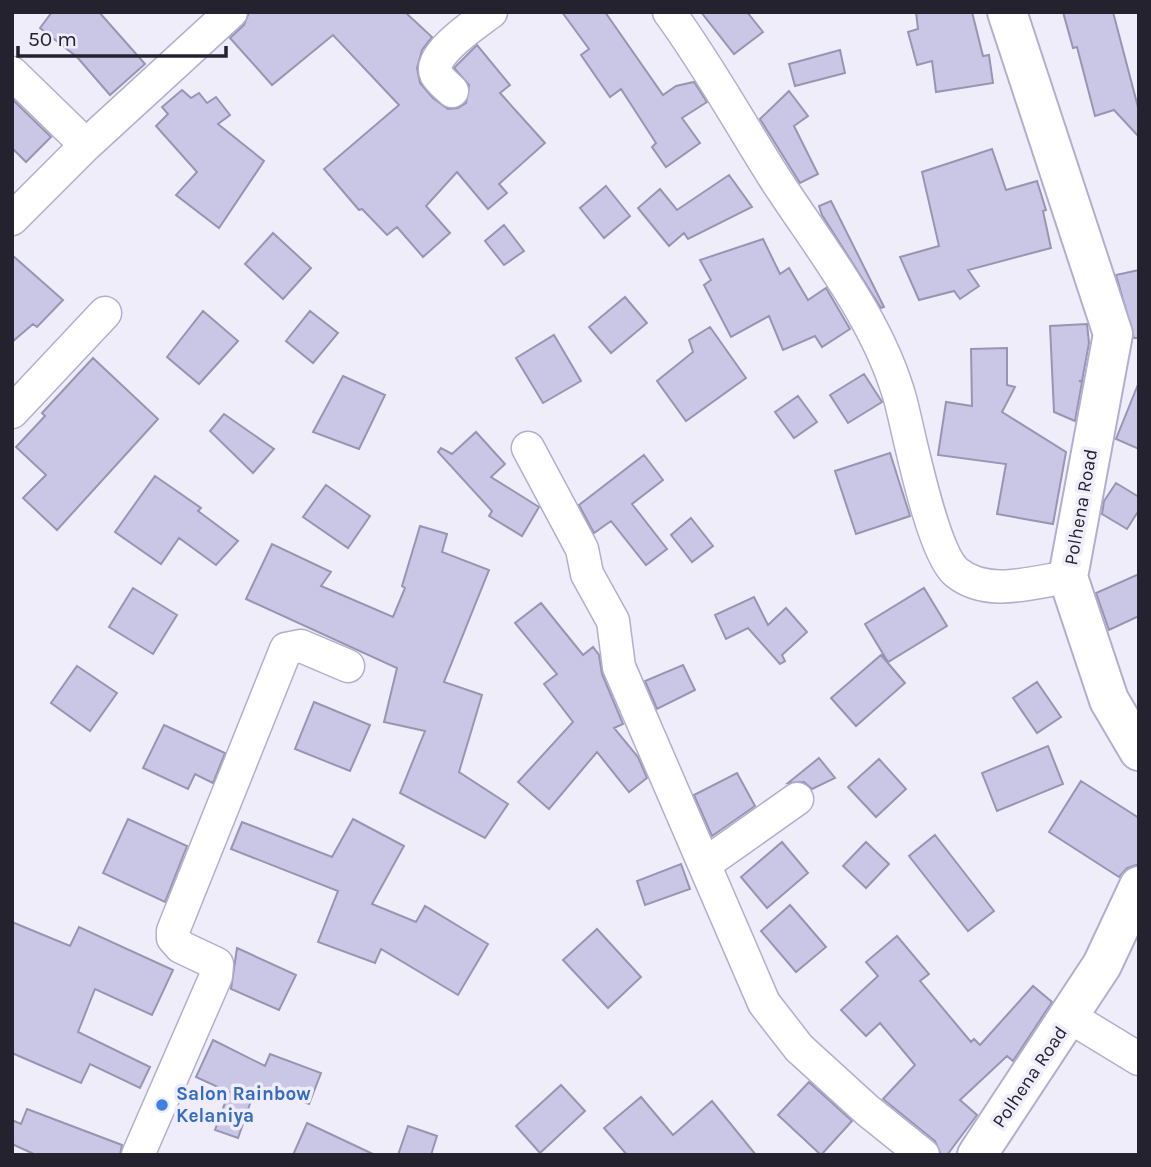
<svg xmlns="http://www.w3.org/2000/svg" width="1151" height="1167" font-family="Karla,sans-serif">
<rect width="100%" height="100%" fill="#efedfa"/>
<!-- building -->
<path fill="#cac6e5" stroke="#9894b2" stroke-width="2" d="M 52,12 L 99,12 L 145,64 L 110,95 L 77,57 L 40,28 Z
M 249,12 L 405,12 L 432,37 L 422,50 L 417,68 L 420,83 L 433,98 L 448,109 L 458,108 L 466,103 L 469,85 L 454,68 L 477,45 L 510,85 L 500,93 L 545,143 L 499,184 L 507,193 L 488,209 L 457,172 L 426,206 L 450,233 L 423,257 L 397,227 L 387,235 L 362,209 L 359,210 L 324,169 L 399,105 L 333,35 L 272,85 L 230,38 L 244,25 Z
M 562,12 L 605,12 L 663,95 L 676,86 L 694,82 L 707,102 L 682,118 L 700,143 L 666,167 L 652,147 L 656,143 L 621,89 L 610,97 L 581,55 L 589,49 Z
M 701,12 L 747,12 L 763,32 L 734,54 Z
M 916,12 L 972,12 L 983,56 L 989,55 L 993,83 L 936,92 L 932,61 L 917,65 L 908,32 L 918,29 Z
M 1063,12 L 1113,12 L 1139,111 L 1139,137 L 1114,110 L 1095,116 L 1077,47 L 1073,48 Z
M 840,50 L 845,73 L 795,86 L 789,64 Z
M 182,90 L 191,98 L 199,93 L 207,103 L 216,97 L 230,115 L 218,124 L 264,161 L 219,228 L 176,195 L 197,172 L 156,126 L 168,114 L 162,107 Z
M 789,91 L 808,116 L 794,126 L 818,174 L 800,183 L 760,119 Z
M 12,99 L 51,137 L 26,162 L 12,148 Z
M 992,149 L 1006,190 L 1037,181 L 1046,210 L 1043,211 L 1051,248 L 968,270 L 979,286 L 960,299 L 954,291 L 919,300 L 900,257 L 939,246 L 922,172 Z
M 729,175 L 752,207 L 688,239 L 684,233 L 669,246 L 638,208 L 660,189 L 677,210 Z
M 606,186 L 630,216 L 604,238 L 580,208 Z
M 831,201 L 884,307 L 881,308 L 822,215 L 819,206 Z
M 504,225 L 524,251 L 504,265 L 485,241 Z
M 273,233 L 311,268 L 283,299 L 245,264 Z
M 763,239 L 780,274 L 789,268 L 808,300 L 826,288 L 850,329 L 822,347 L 815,336 L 783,350 L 769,316 L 731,337 L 704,285 L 711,280 L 700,260 Z
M 12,255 L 63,300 L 37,327 L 33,324 L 12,342 Z
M 1139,270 L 1139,338 L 1134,338 L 1116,275 Z
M 625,297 L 647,323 L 611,353 L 589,327 Z
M 203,311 L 238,341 L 199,384 L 167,357 Z
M 310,311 L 338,333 L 313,363 L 286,341 Z
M 1087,324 L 1089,343 L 1082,381 L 1079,381 L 1082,382 L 1075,421 L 1054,412 L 1050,326 Z
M 710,327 L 746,378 L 686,421 L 657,381 L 693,352 L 689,340 Z
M 554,335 L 581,381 L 543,403 L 516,358 Z
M 1007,348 L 1007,385 L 1015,387 L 1002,412 L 1066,452 L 1053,524 L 997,514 L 1006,464 L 938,455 L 946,402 L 972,406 L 971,349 Z
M 93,358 L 158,419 L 57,530 L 23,498 L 46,475 L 16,447 L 45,416 L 42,413 Z
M 864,374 L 882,402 L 848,423 L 830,395 Z
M 343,376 L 385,395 L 359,449 L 313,432 Z
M 1139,382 L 1139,449 L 1116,439 Z
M 798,396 L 817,422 L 794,438 L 775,412 Z
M 224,414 L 274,449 L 253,473 L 210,431 Z
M 476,432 L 505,464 L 491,477 L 539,507 L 522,536 L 489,516 L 492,511 L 438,452 L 441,448 L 452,454 Z
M 890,453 L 910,516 L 856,534 L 835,471 Z
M 644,455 L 663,480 L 632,504 L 667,549 L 646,565 L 611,521 L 594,533 L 579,505 Z
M 155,476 L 201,508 L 198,511 L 238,541 L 216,565 L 179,538 L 161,564 L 115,532 Z
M 1116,483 L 1139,497 L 1139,510 L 1127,529 L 1102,514 L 1104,501 Z
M 326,485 L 370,516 L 348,548 L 303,517 Z
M 691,518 L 713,546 L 692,562 L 671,535 Z
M 420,526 L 447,534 L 442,552 L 489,570 L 444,682 L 482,695 L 459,772 L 508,804 L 485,838 L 400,793 L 425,731 L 384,722 L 397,668 L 246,599 L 272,544 L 331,572 L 321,586 L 393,617 L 405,588 L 402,586 Z
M 1139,574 L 1139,616 L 1109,630 L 1096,593 Z
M 133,588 L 177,615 L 153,654 L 109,627 Z
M 924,588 L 947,626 L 888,662 L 865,624 Z
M 754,597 L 768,625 L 786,608 L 807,632 L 782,655 L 785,661 L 780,664 L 748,628 L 726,639 L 715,615 Z
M 541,603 L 583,655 L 593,647 L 599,655 L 602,674 L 623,724 L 614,728 L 638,757 L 647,778 L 629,792 L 597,752 L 549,809 L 518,782 L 573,722 L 544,684 L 557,674 L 515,623 Z
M 881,655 L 905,683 L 856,726 L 831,698 Z
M 683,665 L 695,690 L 657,709 L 645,681 Z
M 77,666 L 117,693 L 90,731 L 51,703 Z
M 1037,682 L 1061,717 L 1037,733 L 1013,698 Z
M 314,702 L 370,725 L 350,771 L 295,749 Z
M 164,725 L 225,753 L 213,783 L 195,774 L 188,789 L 143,768 Z
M 1048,746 L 1063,784 L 997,811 L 982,773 Z
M 819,758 L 835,778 L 812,789 L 804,782 L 788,783 Z
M 879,759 L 906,789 L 876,817 L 848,787 Z
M 737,773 L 755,806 L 712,836 L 694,795 Z
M 1081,781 L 1139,818 L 1139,864 L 1127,868 L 1119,877 L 1049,832 Z
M 128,819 L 187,846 L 165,902 L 103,873 Z
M 353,819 L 404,846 L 372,904 L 416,922 L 425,906 L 488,944 L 458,995 L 381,949 L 375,963 L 318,942 L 338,891 L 231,849 L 242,822 L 332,857 Z
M 935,835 L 994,911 L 968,931 L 909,856 Z
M 782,842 L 808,873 L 767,908 L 741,877 Z
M 866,842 L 889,864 L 866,888 L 843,866 Z
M 681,864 L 690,889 L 645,905 L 637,881 Z
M 790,905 L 826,947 L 796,972 L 761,931 Z
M 12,922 L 70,946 L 79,927 L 173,970 L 152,1015 L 95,989 L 78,1032 L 150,1067 L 140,1088 L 90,1064 L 81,1083 L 12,1053 Z
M 597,929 L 641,977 L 608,1008 L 563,960 Z
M 897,936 L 929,974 L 920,981 L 971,1042 L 974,1039 L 980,1045 L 1033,986 L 1052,1002 L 1013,1061 L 1007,1056 L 960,1100 L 977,1115 L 947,1155 L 941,1155 L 935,1141 L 883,1099 L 915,1065 L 880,1023 L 866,1036 L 841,1010 L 878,976 L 866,962 Z
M 237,948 L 296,975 L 279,1010 L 231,989 Z
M 213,1040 L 265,1066 L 270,1054 L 321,1073 L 309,1104 L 257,1084 L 238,1138 L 215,1130 L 229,1092 L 196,1077 Z
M 809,1082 L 852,1121 L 821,1155 L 778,1115 Z
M 561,1085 L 585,1111 L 540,1153 L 516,1126 Z
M 641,1097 L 673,1135 L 712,1101 L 756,1155 L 627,1155 L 604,1128 Z
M 27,1109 L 122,1145 L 120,1155 L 36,1155 L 12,1144 L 12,1120 L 21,1124 Z
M 307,1123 L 375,1155 L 293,1155 Z
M 408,1126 L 437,1136 L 431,1155 L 398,1155 Z"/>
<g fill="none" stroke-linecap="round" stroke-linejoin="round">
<defs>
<path id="minor" d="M 669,12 C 708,65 739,122 774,177 C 820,248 879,320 901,402 C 910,438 932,551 956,572 C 987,598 1033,582 1068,577
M 12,73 L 86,145
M 452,91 C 447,86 439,80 436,74 C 427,55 478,22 491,12
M 12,219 L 86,145 L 231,12
M 12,412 L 105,313
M 528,448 L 582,549 L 587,574 L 613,621 L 619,667 L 764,1003 L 799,1048 L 867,1110 L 923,1155
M 705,864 L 797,799
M 1070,1017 L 1139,1059
M 138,1155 L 216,976 L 217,964 L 181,947 L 173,938 L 173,931 L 286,649 L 301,646 L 348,666"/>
<path id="tertiary" d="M 1007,12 L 1113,334 L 1068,577 L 1109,700 L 1139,751
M 977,1155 L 1102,965 L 1139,886"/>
</defs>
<!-- minor casing -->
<use href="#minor" stroke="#b2aecd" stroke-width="35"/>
<!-- tertiary casing -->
<use href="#tertiary" stroke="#b2aecd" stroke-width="42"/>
<!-- minor -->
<use href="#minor" stroke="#fff" stroke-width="32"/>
<!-- tertiary -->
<use href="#tertiary" stroke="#fff" stroke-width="38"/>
</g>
<!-- markers -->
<circle fill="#3f7fe0" stroke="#efedfa" stroke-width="2.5" cx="162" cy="1105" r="7"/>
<g text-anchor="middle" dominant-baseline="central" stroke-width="7" stroke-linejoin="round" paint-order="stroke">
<!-- street labels -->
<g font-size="19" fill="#24222e" stroke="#efedfa">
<text transform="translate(1081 507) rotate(-80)">Polhena Road</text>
<text transform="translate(1030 1077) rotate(-56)">Polhena Road</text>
</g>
<!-- shop labels -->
<g font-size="19" font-weight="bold" fill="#366cbe" stroke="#efedfa" text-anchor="start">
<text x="176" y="1094">Salon Rainbow<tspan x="176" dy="22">Kelaniya</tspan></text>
</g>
</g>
<!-- border -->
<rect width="1151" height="1167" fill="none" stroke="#24222e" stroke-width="28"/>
<!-- scale -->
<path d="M18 46v10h208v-10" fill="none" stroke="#24222e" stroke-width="3.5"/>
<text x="28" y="46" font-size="21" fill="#24222e" stroke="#efedfa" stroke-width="5" paint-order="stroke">50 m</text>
</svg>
